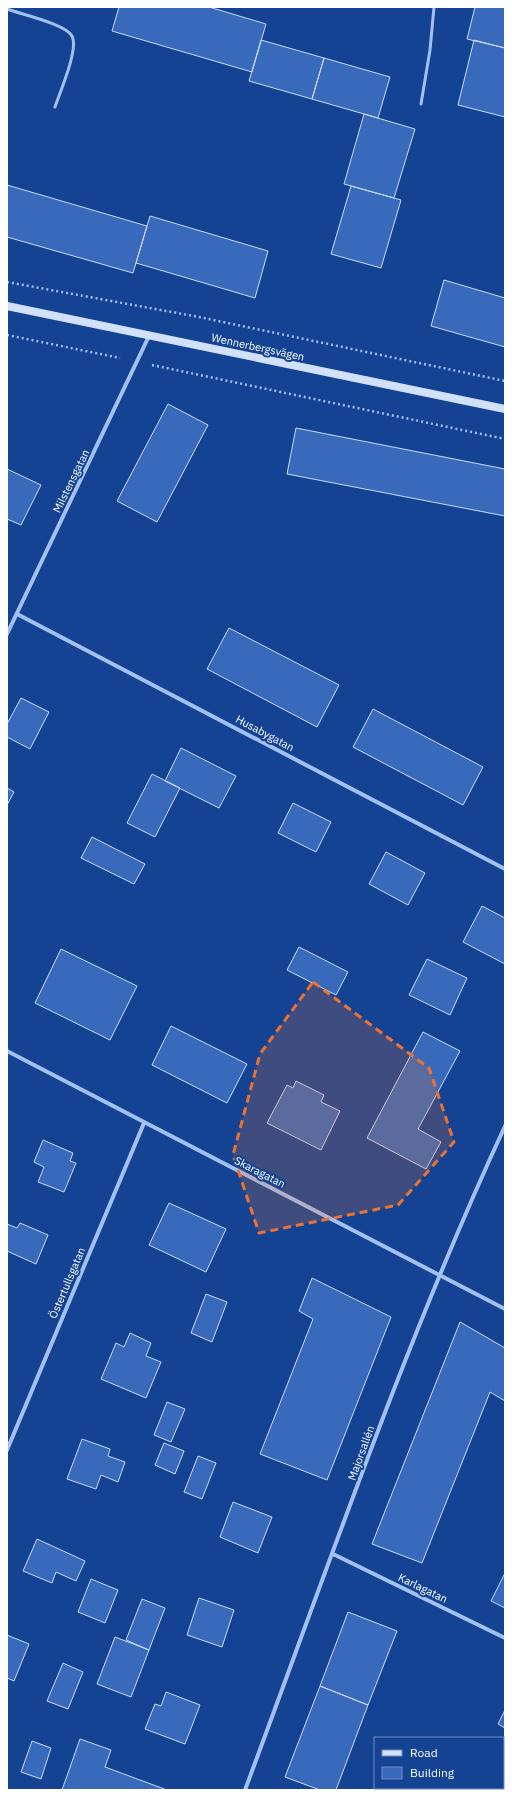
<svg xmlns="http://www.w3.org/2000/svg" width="512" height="1797" font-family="'IBM Plex Sans',sans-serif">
<rect width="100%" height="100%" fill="#144393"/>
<!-- building -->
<path fill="#3869ba" stroke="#caddfc" d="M 119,7 L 209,7 L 266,24 L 252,72 L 112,31 Z
M 475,7 L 505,7 L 505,48 L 467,39 Z
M 261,40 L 324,58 L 312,99 L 249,81 Z
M 474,40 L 505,48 L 505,117 L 458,105 Z
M 324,58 L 390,77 L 378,118 L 312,99 Z
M 364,114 L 415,129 L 394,198 L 344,184 Z
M 7,185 L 147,226 L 133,273 L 7,237 Z
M 351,186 L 401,200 L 381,268 L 331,254 Z
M 150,216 L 268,251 L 255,298 L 136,263 Z
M 444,280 L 505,298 L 505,347 L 431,326 Z
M 168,404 L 208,425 L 157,522 L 117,501 Z
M 296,428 L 505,469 L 505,516 L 287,474 Z
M 7,469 L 41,485 L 21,525 L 7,519 Z
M 229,628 L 339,685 L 317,727 L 207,669 Z
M 21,698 L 49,712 L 30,749 L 7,737 L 7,724 Z
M 373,709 L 483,767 L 463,805 L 353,747 Z
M 181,748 L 236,776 L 219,808 L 165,781 Z
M 152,774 L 180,788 L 155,837 L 127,823 Z
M 7,788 L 14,792 L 7,805 Z
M 293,803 L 331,822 L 316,852 L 278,833 Z
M 92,837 L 145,864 L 134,884 L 81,858 Z
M 386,852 L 425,873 L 408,905 L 369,884 Z
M 482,906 L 505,918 L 505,964 L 463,942 Z
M 299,947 L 348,972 L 336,995 L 287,970 Z
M 61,949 L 137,986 L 110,1040 L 35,1003 Z
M 427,959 L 467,978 L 450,1015 L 409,995 Z
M 171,1026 L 247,1064 L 227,1103 L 152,1065 Z
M 423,1032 L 460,1051 L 418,1129 L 441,1142 L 426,1169 L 367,1138 Z
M 296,1081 L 324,1095 L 321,1102 L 340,1111 L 321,1150 L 267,1123 L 287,1085 L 293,1088 Z
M 43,1140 L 73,1153 L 70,1161 L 76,1163 L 64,1192 L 38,1182 L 44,1167 L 34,1162 Z
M 169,1203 L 226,1229 L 206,1272 L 149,1245 Z
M 20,1223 L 48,1235 L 36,1264 L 7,1251 L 7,1224 L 17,1228 Z
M 312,1278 L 391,1317 L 327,1480 L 260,1454 L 313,1319 L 299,1311 Z
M 206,1294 L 227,1302 L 212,1342 L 191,1333 Z
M 460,1322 L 505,1348 L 505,1401 L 490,1392 L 422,1563 L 372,1544 Z
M 130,1333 L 151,1343 L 146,1356 L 161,1362 L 146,1398 L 101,1379 L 116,1343 L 124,1347 Z
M 167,1402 L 185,1409 L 171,1442 L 154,1435 Z
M 82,1439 L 110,1449 L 108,1456 L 125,1462 L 118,1482 L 101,1475 L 96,1489 L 67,1479 Z
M 164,1443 L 184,1451 L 175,1474 L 155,1465 Z
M 198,1456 L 216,1463 L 202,1499 L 184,1492 Z
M 233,1502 L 272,1517 L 258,1553 L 220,1537 Z
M 37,1539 L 85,1561 L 76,1581 L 56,1572 L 52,1583 L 23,1571 Z
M 505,1573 L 505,1608 L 491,1601 Z
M 91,1579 L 118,1590 L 105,1623 L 78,1612 Z
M 199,1598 L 234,1610 L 222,1647 L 187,1635 Z
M 142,1599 L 165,1608 L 149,1650 L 126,1640 Z
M 348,1612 L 397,1631 L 368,1705 L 320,1686 Z
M 7,1635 L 29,1644 L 14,1681 L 7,1678 Z
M 115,1637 L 149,1650 L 131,1697 L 97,1684 Z
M 63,1663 L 83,1672 L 68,1709 L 47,1701 Z
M 320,1686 L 368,1705 L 336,1790 L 320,1790 L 285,1777 Z
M 166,1692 L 200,1705 L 185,1744 L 145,1729 L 155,1704 L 161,1706 Z
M 505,1710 L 505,1728 L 498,1724 Z
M 80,1739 L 111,1750 L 105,1767 L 167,1790 L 62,1790 Z
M 32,1741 L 51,1748 L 41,1779 L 21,1772 Z"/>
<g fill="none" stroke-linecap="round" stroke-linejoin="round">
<!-- path -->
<path stroke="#a2c1f2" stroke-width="2.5" stroke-dasharray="2 3" stroke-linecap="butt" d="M 7,282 L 199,317 L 505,381
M 7,335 L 120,358
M 152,365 L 505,439"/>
<!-- lane -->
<path stroke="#a2c1f2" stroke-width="3" d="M 7,9 C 20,14 66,24 72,36 C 79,49 60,92 55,107
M 421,104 L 430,50 L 434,7"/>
<!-- street -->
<path stroke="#a2c1f2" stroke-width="4" d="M 17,614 L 505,869
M 7,634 L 149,336
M 7,1051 L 505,1309
M 7,1450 L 144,1123
M 333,1554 L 505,1638
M 245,1790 C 328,1567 405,1342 505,1126"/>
<!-- secondary -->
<path stroke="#d1e1fc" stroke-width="8" d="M 7,306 L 505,409"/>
</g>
<!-- marked area -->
<path fill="#eb7230" fill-opacity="0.2" stroke="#eb7230" stroke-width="3" stroke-dasharray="8 5" stroke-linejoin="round" d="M 313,982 L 429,1068 L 454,1142 L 398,1205 L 259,1233 L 233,1155 L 260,1054 Z"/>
<g text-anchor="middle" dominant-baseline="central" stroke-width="4" stroke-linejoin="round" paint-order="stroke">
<!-- street labels -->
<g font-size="11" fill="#fff" stroke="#144393">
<text transform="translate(258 347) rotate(12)">Wennerbergsvägen</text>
<text transform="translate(71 481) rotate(-64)">Milstensgatan</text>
<text transform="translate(265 733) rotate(28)">Husabygatan</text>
<text transform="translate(260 1172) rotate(27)">Skaragatan</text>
<text transform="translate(67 1283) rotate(-67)">Östertullsgatan</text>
<text transform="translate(361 1453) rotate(-70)">Majorsallén</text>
<text transform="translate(423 1588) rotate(26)">Karlagatan</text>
</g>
</g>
<!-- border -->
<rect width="512" height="1797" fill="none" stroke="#ffffff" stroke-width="16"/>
<!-- legend -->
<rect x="374" y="1737" width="130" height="52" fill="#144393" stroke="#728ebe"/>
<rect x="382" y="1750" width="20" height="6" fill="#d1e1fc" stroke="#728ebe"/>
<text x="410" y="1757" font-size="12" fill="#ffffff">Road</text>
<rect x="382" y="1767" width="20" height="12" fill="#3869ba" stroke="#728ebe"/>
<text x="410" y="1777" font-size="12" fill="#ffffff">Building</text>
</svg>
